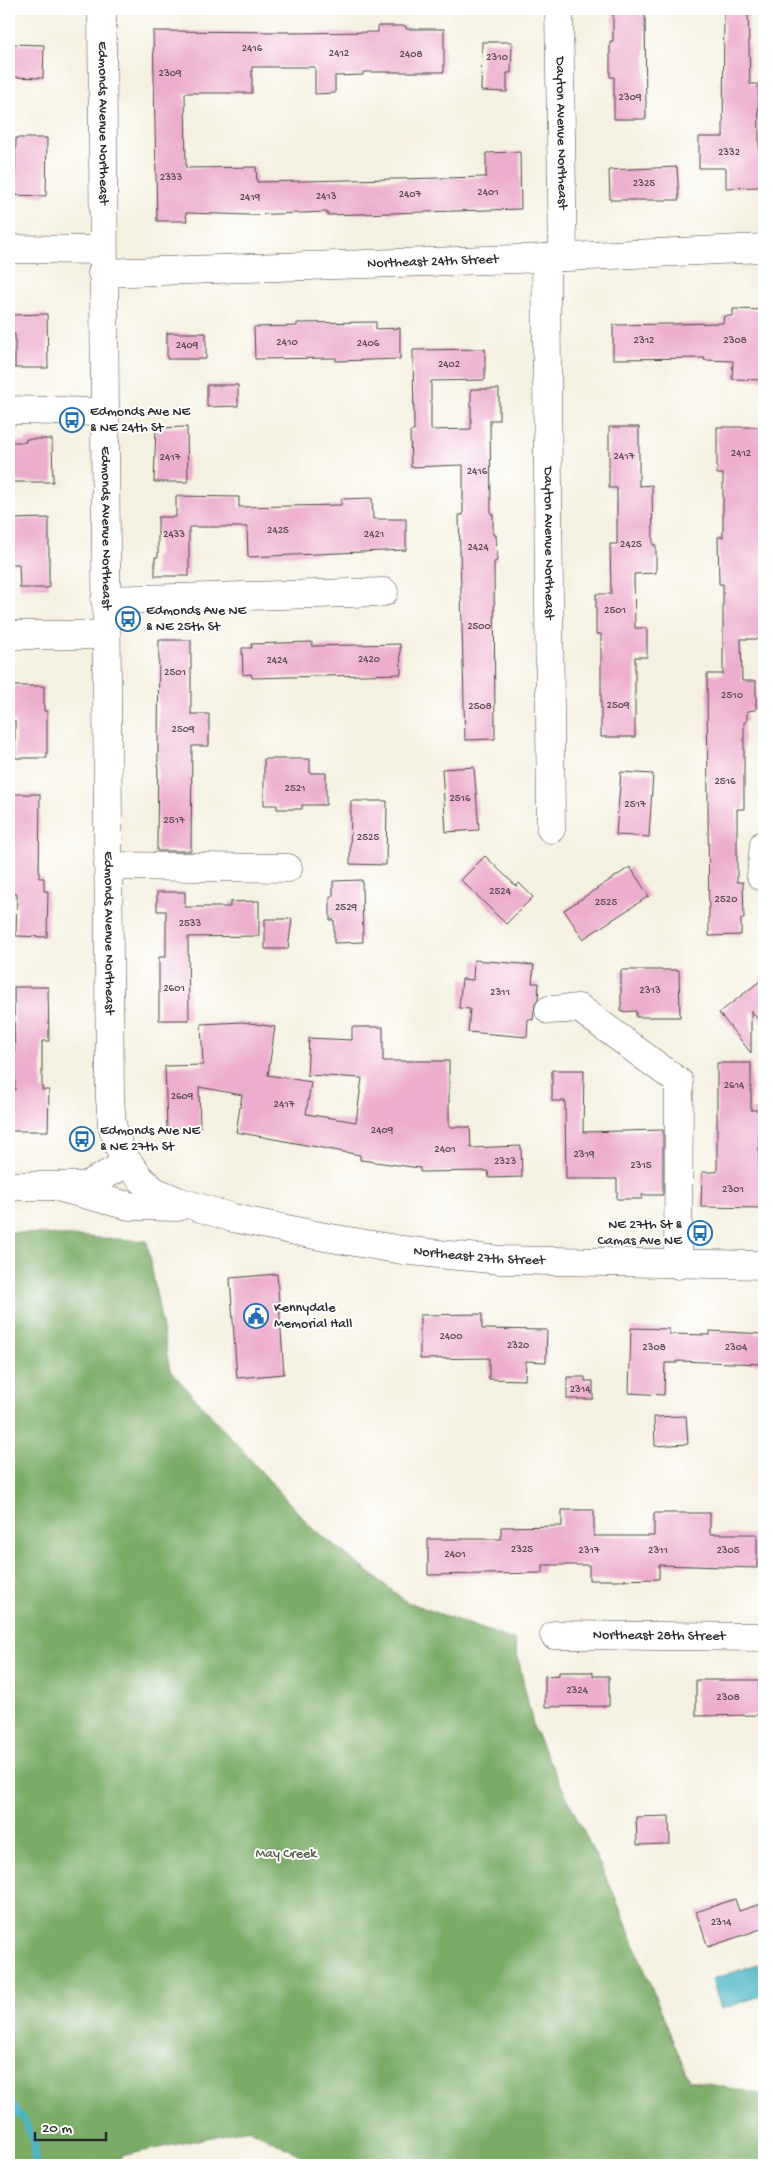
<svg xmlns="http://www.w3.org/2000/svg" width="773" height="2174" font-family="'Gochi Hand',sans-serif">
<rect width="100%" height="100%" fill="#fff"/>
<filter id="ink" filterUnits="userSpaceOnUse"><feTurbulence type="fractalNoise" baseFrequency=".02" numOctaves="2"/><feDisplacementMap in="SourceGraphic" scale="10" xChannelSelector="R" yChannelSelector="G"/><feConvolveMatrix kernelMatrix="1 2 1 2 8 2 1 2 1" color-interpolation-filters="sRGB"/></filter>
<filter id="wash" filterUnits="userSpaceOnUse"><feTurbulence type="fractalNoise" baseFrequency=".0096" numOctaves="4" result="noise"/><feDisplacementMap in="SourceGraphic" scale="20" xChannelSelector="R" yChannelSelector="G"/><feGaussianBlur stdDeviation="1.12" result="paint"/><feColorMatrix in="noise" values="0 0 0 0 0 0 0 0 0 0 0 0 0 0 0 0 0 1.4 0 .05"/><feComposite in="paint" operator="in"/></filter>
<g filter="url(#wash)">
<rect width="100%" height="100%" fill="#f5f1e0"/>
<!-- forest -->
<path fill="#7aac66" stroke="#526c48" d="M 9,1232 L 147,1241 L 170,1370 L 311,1527 L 407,1602 L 514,1640 L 534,1729 L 614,1894 L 689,2080 L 764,2095 L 764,2165 L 319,2165 L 250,2129 L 121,2156 L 122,2165 L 9,2165 Z"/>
<!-- water -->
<path fill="#48b4c5" stroke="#3a7078" d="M 758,1964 L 764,1985 L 764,1995 L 721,2009 L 712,1979 Z"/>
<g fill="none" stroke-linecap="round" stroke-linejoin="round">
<!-- stream -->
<path stroke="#48b4c5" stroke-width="7" d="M 9,2100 L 25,2122 L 34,2141 L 36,2165"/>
</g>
<g id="blocks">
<!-- building -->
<path fill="#edadce" d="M 613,9 L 645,9 L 646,119 L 614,119 L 614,77 L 610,77 L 610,41 L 613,41 Z
M 724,9 L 748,9 L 750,84 L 758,84 L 760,187 L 726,188 L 726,168 L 699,168 L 699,137 L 723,137 Z
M 378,26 L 406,26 L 406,29 L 444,29 L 444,72 L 363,72 L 363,75 L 335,76 L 335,93 L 315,94 L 315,67 L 252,67 L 252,93 L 185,93 L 186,168 L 256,167 L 257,182 L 486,177 L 486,153 L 520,152 L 521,209 L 327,215 L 327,212 L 250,215 L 186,213 L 187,221 L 157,221 L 153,31 L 289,32 L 289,33 L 378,32 Z
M 482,42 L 512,42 L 511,73 L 507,73 L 507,92 L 481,91 Z
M 9,44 L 44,45 L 43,78 L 9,77 Z
M 16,138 L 47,138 L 46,196 L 9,195 L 9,172 L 15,172 Z
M 677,167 L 679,200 L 610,200 L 609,170 Z
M 733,309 L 764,310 L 764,380 L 732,379 L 733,361 L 704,360 L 705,358 L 613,359 L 613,325 L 723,323 L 724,316 L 733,316 Z
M 47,314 L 48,368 L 15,368 L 15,334 L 9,334 L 9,315 Z
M 376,322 L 376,329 L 400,328 L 400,359 L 336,361 L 336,358 L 255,359 L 254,327 L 297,326 L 297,323 Z
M 167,333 L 206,333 L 206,359 L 167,359 Z
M 485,349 L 485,380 L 431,381 L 431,430 L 471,429 L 471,389 L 499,389 L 499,420 L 490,420 L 491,514 L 493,514 L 493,535 L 496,535 L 497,561 L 494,562 L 495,739 L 465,740 L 459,515 L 463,515 L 463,465 L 411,467 L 410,431 L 414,431 L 413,350 Z
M 207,385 L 238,385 L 238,406 L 207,407 Z
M 187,427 L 188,482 L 154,482 L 156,428 Z
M 609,427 L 639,427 L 639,486 L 652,485 L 653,545 L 656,545 L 656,573 L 634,574 L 635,628 L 647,628 L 647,657 L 635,657 L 635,737 L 601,737 L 601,634 L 596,634 L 596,594 L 611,594 L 610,544 L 617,544 L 617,488 L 609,488 Z
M 717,427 L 762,427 L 762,435 L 764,435 L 764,639 L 741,639 L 742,681 L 756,681 L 756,710 L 747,711 L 747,722 L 744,722 L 744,809 L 737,809 L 737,882 L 743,882 L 744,919 L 741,919 L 741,935 L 709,936 L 707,674 L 723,674 L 723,584 L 719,584 L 718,537 L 723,537 L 723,474 L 717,474 Z
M 26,439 L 52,439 L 53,482 L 9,482 L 9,442 L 26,442 Z
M 176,496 L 239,497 L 239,507 L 341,505 L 341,499 L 372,498 L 373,519 L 406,519 L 406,550 L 248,557 L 247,527 L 189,527 L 189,576 L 155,576 L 155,557 L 158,557 L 158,517 L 176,517 Z
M 49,518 L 49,588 L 20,588 L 19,564 L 9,564 L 9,519 Z
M 159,640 L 191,640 L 191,714 L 209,714 L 209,746 L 192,746 L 191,851 L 157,851 Z
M 312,642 L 312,646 L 400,644 L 401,674 L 252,678 L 251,674 L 243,675 L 242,648 L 252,648 L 251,644 Z
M 10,686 L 44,686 L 44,711 L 47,711 L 47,758 L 15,758 L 15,721 L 10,721 Z
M 264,759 L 310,759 L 310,773 L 326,773 L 326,805 L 302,805 L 302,809 L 277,809 L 277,805 L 264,805 Z
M 474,767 L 479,830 L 446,832 L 442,769 Z
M 621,772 L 653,774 L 649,837 L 616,835 Z
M 9,794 L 40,794 L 39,878 L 44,878 L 44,891 L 48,891 L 47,937 L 16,936 L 17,894 L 12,894 L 12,858 L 9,858 Z
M 351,801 L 387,801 L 386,865 L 350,864 Z
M 485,856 L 516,886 L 519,883 L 533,897 L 506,924 L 461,880 Z
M 630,867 L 649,896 L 583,939 L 564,910 Z
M 362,880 L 363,942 L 334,943 L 334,920 L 330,920 L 330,896 L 333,896 L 333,881 Z
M 157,892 L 185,892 L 185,907 L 230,907 L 230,902 L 259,901 L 259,936 L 188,937 L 189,1020 L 159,1020 L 159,957 L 166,957 L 166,911 L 157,911 Z
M 265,919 L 292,919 L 288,949 L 265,949 Z
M 474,960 L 534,965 L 532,983 L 539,983 L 538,1000 L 535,1004 L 533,1020 L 528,1019 L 527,1037 L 468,1032 L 470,1009 L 459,1008 L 462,979 L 473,980 Z
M 621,970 L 679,970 L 680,1017 L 636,1017 L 636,1011 L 621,1012 Z
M 764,978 L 764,1027 L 751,1010 L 751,1053 L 719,1013 Z
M 14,987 L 48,987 L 49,1041 L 42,1041 L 42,1090 L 49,1090 L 48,1131 L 9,1131 L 9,1090 L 15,1090 Z
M 243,1022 L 275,1027 L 268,1075 L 311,1082 L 306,1114 L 356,1122 L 362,1078 L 307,1075 L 309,1038 L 352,1040 L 352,1027 L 383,1027 L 383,1061 L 449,1061 L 449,1127 L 470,1127 L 471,1148 L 521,1146 L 522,1177 L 489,1178 L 488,1171 L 420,1172 L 420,1168 L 360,1160 L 360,1155 L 236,1132 L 242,1095 L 199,1087 L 200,1128 L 167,1128 L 165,1066 L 203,1065 L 201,1024 Z
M 717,1063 L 751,1063 L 751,1110 L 759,1110 L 759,1173 L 764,1173 L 764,1208 L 701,1207 L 702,1172 L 717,1172 Z
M 552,1070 L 584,1070 L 583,1132 L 663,1130 L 663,1195 L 642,1195 L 642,1199 L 617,1199 L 617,1179 L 566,1179 L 565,1101 L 552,1101 Z
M 277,1274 L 284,1374 L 237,1378 L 230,1278 Z
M 482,1314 L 482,1329 L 547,1330 L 546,1362 L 526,1361 L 525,1380 L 489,1379 L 489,1358 L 420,1359 L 420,1315 Z
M 631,1328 L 669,1329 L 669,1334 L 710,1335 L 710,1331 L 764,1334 L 763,1364 L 677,1361 L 677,1363 L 665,1363 L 664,1395 L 629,1393 Z
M 567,1377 L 585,1377 L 585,1381 L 593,1381 L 593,1399 L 567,1399 Z
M 686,1416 L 688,1444 L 655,1446 L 654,1417 Z
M 562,1510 L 594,1510 L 594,1536 L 654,1536 L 654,1513 L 710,1513 L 710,1534 L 757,1534 L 757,1568 L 659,1565 L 659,1579 L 615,1580 L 589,1580 L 589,1565 L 543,1565 L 543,1573 L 428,1575 L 428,1539 L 501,1539 L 501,1527 L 562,1526 Z
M 559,1672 L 593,1672 L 593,1676 L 609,1676 L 609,1706 L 545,1707 L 545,1676 L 559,1675 Z
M 696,1680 L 759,1680 L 759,1715 L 696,1716 Z
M 669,1816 L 670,1844 L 637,1845 L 636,1817 Z
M 735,1899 L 739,1911 L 764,1903 L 764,1928 L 708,1947 L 696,1912 Z"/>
</g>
</g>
<g filter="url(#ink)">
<use href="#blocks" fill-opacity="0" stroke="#494946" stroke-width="1"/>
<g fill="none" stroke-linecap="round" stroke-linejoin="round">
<defs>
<g id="minor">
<path id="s1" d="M 102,9 L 110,1099 L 112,1125 L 121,1153 L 140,1178 L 154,1191 L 178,1201 L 233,1218 L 325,1237 L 402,1250 L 448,1255 L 501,1260 L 764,1265"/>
<path id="s2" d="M 559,9 L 563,257"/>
<path d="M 9,249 L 102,250"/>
<path id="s3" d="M 546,258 L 551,829"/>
<path id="s4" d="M 102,273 L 546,258 L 764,248"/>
<path d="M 9,410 L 104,412"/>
<path d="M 105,600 L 384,592"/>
<path d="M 9,635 L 106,635"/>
<path d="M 108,866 L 288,868"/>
<path d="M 761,876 L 764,844"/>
<path d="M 549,1010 L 579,1008 L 679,1082 L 678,1265"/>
<path d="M 9,1186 L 85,1186 L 128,1163"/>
<path d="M 57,1187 L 129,1206 L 178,1207"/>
<path id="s5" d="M 554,1635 L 764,1637"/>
</g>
</defs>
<!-- minor casing -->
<use href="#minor" stroke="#494946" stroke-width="29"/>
<!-- minor -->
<use href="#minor" stroke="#fff" stroke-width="28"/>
</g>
</g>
<!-- icons -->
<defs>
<symbol id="bus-ring" viewBox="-11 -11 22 22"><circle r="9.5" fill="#fff" stroke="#1f6fb2" stroke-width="1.5"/><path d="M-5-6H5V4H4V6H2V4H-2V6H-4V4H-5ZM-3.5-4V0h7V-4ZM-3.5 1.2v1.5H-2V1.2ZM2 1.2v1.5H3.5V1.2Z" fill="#1f6fb2"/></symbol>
<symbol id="civic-ring" viewBox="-11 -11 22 22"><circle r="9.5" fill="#fff" stroke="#1f6fb2" stroke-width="1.5"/><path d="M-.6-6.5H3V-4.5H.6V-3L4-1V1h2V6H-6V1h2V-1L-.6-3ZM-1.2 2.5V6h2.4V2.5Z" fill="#1f6fb2"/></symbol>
</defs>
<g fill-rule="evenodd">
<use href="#bus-ring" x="58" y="406" width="28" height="28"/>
<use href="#bus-ring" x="114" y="605" width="28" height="28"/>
<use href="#bus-ring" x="68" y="1125" width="28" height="28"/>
<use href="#bus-ring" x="686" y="1219" width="28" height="28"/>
<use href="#civic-ring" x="242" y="1302" width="28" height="28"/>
</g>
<g text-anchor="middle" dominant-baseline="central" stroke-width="4" stroke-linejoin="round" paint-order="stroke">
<!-- number labels -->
<g font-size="11" fill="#5c4c54">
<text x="252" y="49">2416</text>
<text x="339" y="54">2412</text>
<text x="411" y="55">2408</text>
<text x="497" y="58">2310</text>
<text x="170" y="74">2309</text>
<text x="630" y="98">2309</text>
<text x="729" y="153">2332</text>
<text x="171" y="178">2333</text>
<text x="644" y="184">2325</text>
<text x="488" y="193">2401</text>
<text x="410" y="195">2407</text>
<text x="326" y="197">2413</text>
<text x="250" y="198">2419</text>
<text x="644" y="341">2312</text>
<text x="735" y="341">2308</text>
<text x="287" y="343">2410</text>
<text x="368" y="344">2406</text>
<text x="187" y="346">2409</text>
<text x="449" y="365">2402</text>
<text x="741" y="454">2412</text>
<text x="624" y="457">2417</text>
<text x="170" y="458">2417</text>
<text x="477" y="472">2416</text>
<text x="278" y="531">2425</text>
<text x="174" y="535">2433</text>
<text x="374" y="535">2421</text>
<text x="631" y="545">2425</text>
<text x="478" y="548">2424</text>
<text x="615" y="611">2501</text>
<text x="479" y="627">2500</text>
<text x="369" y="660">2420</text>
<text x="277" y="661">2424</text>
<text x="175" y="673">2501</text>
<text x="732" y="696">2510</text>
<text x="618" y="706">2509</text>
<text x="480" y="707">2508</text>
<text x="183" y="730">2509</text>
<text x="725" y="782">2516</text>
<text x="295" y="789">2521</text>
<text x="460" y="799">2516</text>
<text x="635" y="805">2517</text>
<text x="174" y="821">2517</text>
<text x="368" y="838">2525</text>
<text x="500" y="892">2524</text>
<text x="726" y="900">2520</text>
<text x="606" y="903">2525</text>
<text x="346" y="908">2529</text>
<text x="190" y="924">2533</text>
<text x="174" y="989">2601</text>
<text x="650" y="991">2313</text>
<text x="500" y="993">2311</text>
<text x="734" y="1086">2614</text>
<text x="182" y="1097">2609</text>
<text x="284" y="1105">2417</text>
<text x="382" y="1131">2409</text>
<text x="445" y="1150">2401</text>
<text x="584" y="1155">2319</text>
<text x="505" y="1162">2323</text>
<text x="641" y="1166">2315</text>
<text x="733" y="1190">2301</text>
<text x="451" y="1337">2400</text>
<text x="518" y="1346">2320</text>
<text x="654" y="1348">2308</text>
<text x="736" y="1348">2304</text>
<text x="580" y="1390">2314</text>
<text x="522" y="1550">2325</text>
<text x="589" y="1551">2317</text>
<text x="658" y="1551">2311</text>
<text x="728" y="1551">2305</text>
<text x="455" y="1555">2401</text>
<text x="577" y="1691">2324</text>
<text x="728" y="1698">2308</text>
<text x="721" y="1923">2314</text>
</g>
<!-- street labels -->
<g font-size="14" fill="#2b2b2b" stroke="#fff">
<text stroke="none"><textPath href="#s1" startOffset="114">Edmonds Avenue Northeast</textPath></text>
<text stroke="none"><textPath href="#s2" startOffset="124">Dayton Avenue Northeast</textPath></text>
<text stroke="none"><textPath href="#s4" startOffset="331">Northeast 24th Street</textPath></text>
<text stroke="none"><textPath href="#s1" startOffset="519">Edmonds Avenue Northeast</textPath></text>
<text stroke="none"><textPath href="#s3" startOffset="285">Dayton Avenue Northeast</textPath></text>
<text stroke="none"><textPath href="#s1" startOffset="924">Edmonds Avenue Northeast</textPath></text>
<text stroke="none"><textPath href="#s1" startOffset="1529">Northeast 27th Street</textPath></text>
<text stroke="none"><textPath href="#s5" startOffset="105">Northeast 28th Street</textPath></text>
</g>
<!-- poi labels -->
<g font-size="14" fill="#2b2b2b" stroke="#fff" text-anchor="start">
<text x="90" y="412">Edmonds Ave NE<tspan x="90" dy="16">&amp; NE 24th St</tspan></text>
<text x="146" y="611">Edmonds Ave NE<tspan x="146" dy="16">&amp; NE 25th St</tspan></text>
<text x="100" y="1131">Edmonds Ave NE<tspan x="100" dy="16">&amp; NE 27th St</tspan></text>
<text x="682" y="1225" text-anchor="end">NE 27th St &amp;<tspan x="682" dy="16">Camas Ave NE</tspan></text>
<text x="274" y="1308">Kennydale<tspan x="274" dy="16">Memorial Hall</tspan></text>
</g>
<!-- park labels -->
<g font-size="14" fill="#516245" stroke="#fff">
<text x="286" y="1854">May Creek</text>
</g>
</g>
<!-- margin -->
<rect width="773" height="2174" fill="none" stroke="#fff" stroke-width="30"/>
<!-- scale -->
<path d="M35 2132v8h71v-8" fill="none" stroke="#2b2b2b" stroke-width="2.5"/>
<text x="42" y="2132" font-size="15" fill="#2b2b2b" stroke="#ffffff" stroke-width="4" paint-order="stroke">20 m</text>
</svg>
